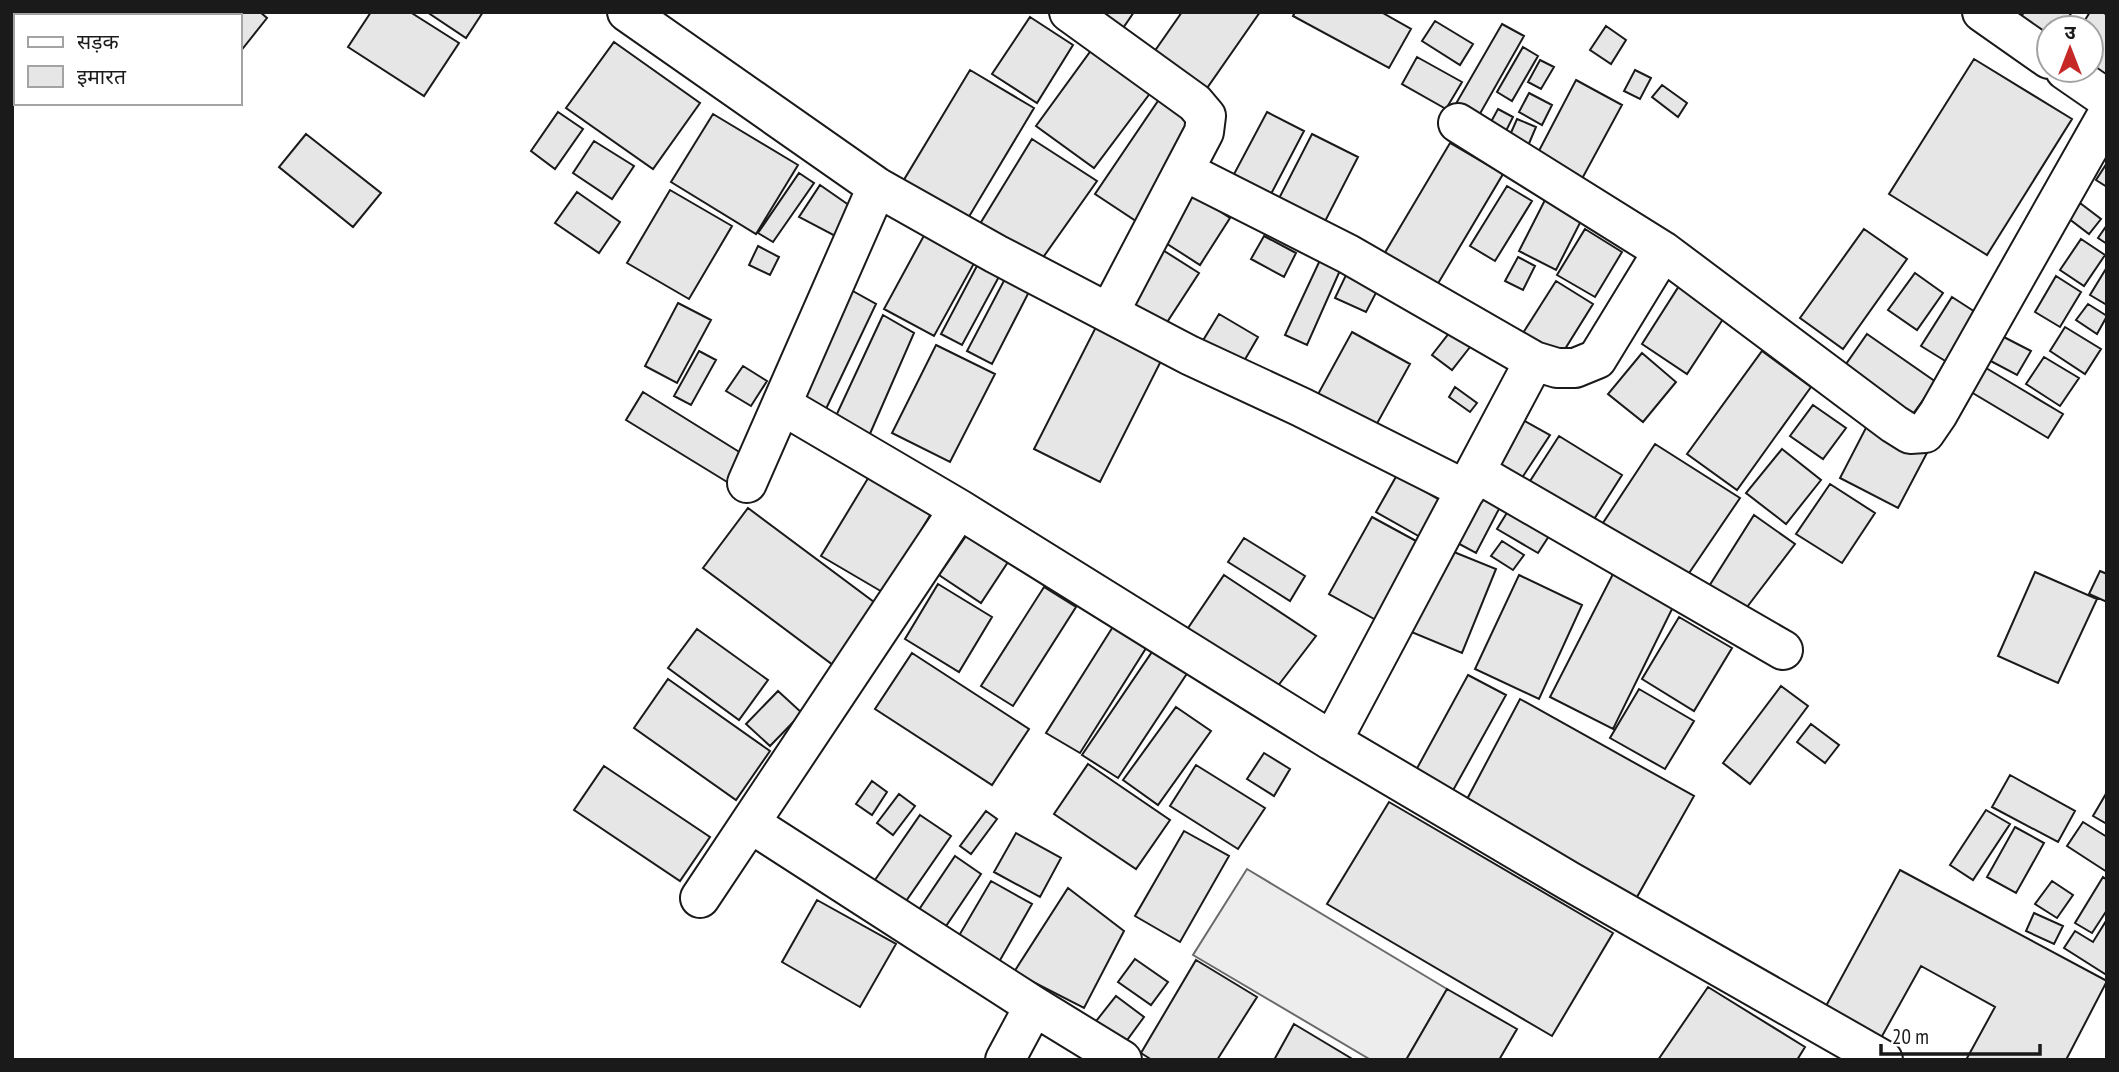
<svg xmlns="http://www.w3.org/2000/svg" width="2119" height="1072" font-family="'PT Sans Narrow','Noto Sans Devanagari',sans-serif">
<rect width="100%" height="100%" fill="#fff"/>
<!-- built -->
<path fill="#ededed" stroke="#6a6a6a" stroke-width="2" d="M 1247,869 L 1447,989 L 1406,1060 L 1371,1060 L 1193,955 Z"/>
<!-- building -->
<path fill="#e6e6e6" stroke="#1a1a1a" stroke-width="2" d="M 134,12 L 260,12 L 267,18 L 240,52 L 240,16 L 138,16 Z
M 371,12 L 410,12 L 459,43 L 424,96 L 348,47 Z
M 427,12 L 483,12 L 466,38 Z
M 1094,12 L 1134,12 L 1121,31 Z
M 1182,12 L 1260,12 L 1198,101 L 1145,65 Z
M 1295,12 L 1381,12 L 1411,29 L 1389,68 L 1293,16 Z
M 2024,12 L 2072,12 L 2061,28 L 2049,28 L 2049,34 L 2021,17 Z
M 2090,12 L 2102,12 L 2107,15 L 2107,77 L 2091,67 L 2091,28 L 2080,28 Z
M 1030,17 L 1073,45 L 1037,103 L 992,74 Z
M 1435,21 L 1473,44 L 1460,65 L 1422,41 Z
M 1502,24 L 1524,36 L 1473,126 L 1450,114 Z
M 1606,26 L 1626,40 L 1611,64 L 1590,50 Z
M 614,42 L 700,103 L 653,169 L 566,108 Z
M 1095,45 L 1154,88 L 1094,168 L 1036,126 Z
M 1523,47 L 1538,56 L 1512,101 L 1497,92 Z
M 1417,57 L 1462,82 L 1446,109 L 1402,84 Z
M 1974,59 L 2072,119 L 1987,255 L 1889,194 Z
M 1540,60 L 1554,67 L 1541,89 L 1528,82 Z
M 970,70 L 1034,108 L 967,220 L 902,183 Z
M 1635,70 L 1651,78 L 1640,99 L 1624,91 Z
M 1576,80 L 1622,105 L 1577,188 L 1532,164 Z
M 1662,85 L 1687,103 L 1678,117 L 1652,97 Z
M 1529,93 L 1552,105 L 1542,125 L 1519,112 Z
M 1162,95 L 1198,123 L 1145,227 L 1095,194 Z
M 1498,109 L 1513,117 L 1503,137 L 1487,129 Z
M 558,112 L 583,129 L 555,169 L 531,151 Z
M 1267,112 L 1304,131 L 1270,196 L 1233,176 Z
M 713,114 L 798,165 L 756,234 L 671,182 Z
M 1517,119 L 1536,127 L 1525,153 L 1506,144 Z
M 306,134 L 381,193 L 353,227 L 279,167 Z
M 1312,134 L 1358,157 L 1317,237 L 1271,214 Z
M 1032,139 L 1097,181 L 1037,266 L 975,232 Z
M 594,141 L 634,166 L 612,199 L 573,173 Z
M 1450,143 L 1503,174 L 1430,297 L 1377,266 Z
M 2107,163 L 2107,187 L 2096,180 Z
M 799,173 L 814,183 L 773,242 L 758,233 Z
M 820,185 L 856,210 L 839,238 L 799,217 Z
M 1507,186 L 1532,201 L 1495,261 L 1470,246 Z
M 670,190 L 732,226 L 689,299 L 627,263 Z
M 577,192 L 620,222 L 599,253 L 555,223 Z
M 1192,193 L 1230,218 L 1200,265 L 1161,240 Z
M 1547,196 L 1584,215 L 1556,270 L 1519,251 Z
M 2080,203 L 2101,219 L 2089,234 L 2068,218 Z
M 2107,225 L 2107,244 L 2098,238 Z
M 1585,229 L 1622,252 L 1595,297 L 1557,275 Z
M 1864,229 L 1907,259 L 1843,349 L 1800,318 Z
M 927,230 L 977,258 L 934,336 L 884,309 Z
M 1264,236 L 1296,253 L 1284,277 L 1251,259 Z
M 2081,239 L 2105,255 L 2084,286 L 2060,270 Z
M 758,246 L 779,257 L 770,275 L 749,265 Z
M 1158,247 L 1199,273 L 1160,333 L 1119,306 Z
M 1518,257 L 1535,266 L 1523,290 L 1505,281 Z
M 1321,258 L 1342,266 L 1307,345 L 1285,335 Z
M 979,262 L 1001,273 L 962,345 L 941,334 Z
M 2107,267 L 2107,305 L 2090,295 Z
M 1008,273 L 1032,286 L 992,364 L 967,351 Z
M 1347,273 L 1378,289 L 1366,312 L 1335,298 Z
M 1915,273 L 1943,293 L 1917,330 L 1888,310 Z
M 2056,276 L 2081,292 L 2060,327 L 2035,312 Z
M 1556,281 L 1593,304 L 1560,357 L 1523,333 Z
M 842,285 L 876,304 L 824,413 L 795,397 Z
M 1679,286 L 1725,316 L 1687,374 L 1642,344 Z
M 1952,297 L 1986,319 L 1955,367 L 1921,346 Z
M 678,303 L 711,320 L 677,383 L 645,366 Z
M 2088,304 L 2107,316 L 2097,334 L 2076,320 Z
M 1219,314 L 1258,337 L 1236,375 L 1196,352 Z
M 883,315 L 914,333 L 869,436 L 835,418 Z
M 1098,323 L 1163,357 L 1100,482 L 1034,449 Z
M 2065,327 L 2101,349 L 2085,374 L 2050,351 Z
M 1352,332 L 1410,364 L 1369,438 L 1311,407 Z
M 1450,332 L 1470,347 L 1452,370 L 1432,355 Z
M 1867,334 L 1936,382 L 1905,425 L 1837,377 Z
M 1998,334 L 2031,351 L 2017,375 L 1985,358 Z
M 936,345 L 995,374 L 950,462 L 892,433 Z
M 699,351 L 716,360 L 691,405 L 674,396 Z
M 1762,351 L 1811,387 L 1737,490 L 1687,454 Z
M 1642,353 L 1676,382 L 1643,422 L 1608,394 Z
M 2044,357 L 2079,378 L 2060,406 L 2026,384 Z
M 1981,365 L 2063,414 L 2048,438 L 1966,389 Z
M 743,366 L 767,381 L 751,406 L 726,391 Z
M 1455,387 L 1477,403 L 1470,412 L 1449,397 Z
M 643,392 L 749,458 L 732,485 L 626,420 Z
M 1813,405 L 1846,428 L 1823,459 L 1790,436 Z
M 1521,419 L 1550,435 L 1516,487 L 1491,472 Z
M 1870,420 L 1928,451 L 1898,508 L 1840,478 Z
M 1559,436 L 1622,475 L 1584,535 L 1521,495 Z
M 1655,444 L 1740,498 L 1683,582 L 1597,532 Z
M 1782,449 L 1821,480 L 1786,524 L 1746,493 Z
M 873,470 L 935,507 L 884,593 L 821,556 Z
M 1397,475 L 1443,502 L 1422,538 L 1376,512 Z
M 1830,484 L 1875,513 L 1842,563 L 1796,534 Z
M 1475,493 L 1500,507 L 1476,553 L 1450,539 Z
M 748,508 L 878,605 L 833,665 L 703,568 Z
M 1508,511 L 1549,536 L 1538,553 L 1497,529 Z
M 1754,515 L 1795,544 L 1741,615 L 1706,591 Z
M 1372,517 L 1429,548 L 1385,625 L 1329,594 Z
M 966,536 L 1008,562 L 981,603 L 939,575 Z
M 1244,538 L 1305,576 L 1290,601 L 1228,562 Z
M 1502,541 L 1524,555 L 1513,570 L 1491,556 Z
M 1444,548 L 1496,569 L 1462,653 L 1409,631 Z
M 2100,571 L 2107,574 L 2107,602 L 2089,594 Z
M 1614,572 L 1675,603 L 1613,729 L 1550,697 Z
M 2035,572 L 2097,599 L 2058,683 L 1998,656 Z
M 1224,575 L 1316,636 L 1274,691 L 1184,634 Z
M 1519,575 L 1582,605 L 1539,699 L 1475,669 Z
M 938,584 L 992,617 L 959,672 L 905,639 Z
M 1044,587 L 1076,607 L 1013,706 L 981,686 Z
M 1679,617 L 1732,648 L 1694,711 L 1642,679 Z
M 1114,625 L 1148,645 L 1080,753 L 1046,733 Z
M 697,629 L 768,680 L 739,720 L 668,668 Z
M 1154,649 L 1188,672 L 1118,778 L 1082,755 Z
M 912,653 L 1029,729 L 992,785 L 875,709 Z
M 1468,675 L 1506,695 L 1446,803 L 1409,783 Z
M 668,679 L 770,751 L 736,800 L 634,728 Z
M 1781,686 L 1808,706 L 1750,784 L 1723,763 Z
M 1639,689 L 1694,721 L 1665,769 L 1610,738 Z
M 778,691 L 802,713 L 770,746 L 746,724 Z
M 1520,699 L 1694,796 L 1633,904 L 1465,803 Z
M 1176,707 L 1211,731 L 1158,805 L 1123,780 Z
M 1811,724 L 1839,745 L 1825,763 L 1797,742 Z
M 1264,753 L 1290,769 L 1274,796 L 1247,779 Z
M 1088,764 L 1170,820 L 1136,869 L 1054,814 Z
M 1196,765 L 1265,808 L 1238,849 L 1170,806 Z
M 604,766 L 710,837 L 680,881 L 574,810 Z
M 2010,775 L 2075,811 L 2058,842 L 1992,807 Z
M 872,781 L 887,792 L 872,815 L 856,804 Z
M 2107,792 L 2107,824 L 2093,816 Z
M 899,794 L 915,806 L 893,835 L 877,823 Z
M 1389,802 L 1613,933 L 1552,1036 L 1327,904 Z
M 1986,810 L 2010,824 L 1973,880 L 1950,865 Z
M 986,811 L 997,819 L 971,854 L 960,846 Z
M 920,815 L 951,836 L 906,901 L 875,880 Z
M 2083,822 L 2107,837 L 2107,872 L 2067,846 Z
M 2015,827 L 2044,843 L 2016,893 L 1987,877 Z
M 1184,831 L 1229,856 L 1180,942 L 1135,916 Z
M 1016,833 L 1061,858 L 1040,897 L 994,872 Z
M 955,856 L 981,874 L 938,938 L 912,920 Z
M 1900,870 L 2107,981 L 2066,1060 L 1966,1060 L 1995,1007 L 1921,966 L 1876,1047 L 1820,1017 Z
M 2103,877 L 2107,880 L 2107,910 L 2092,933 L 2075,923 Z
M 991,881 L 1032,904 L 999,962 L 957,939 Z
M 2052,881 L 2073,895 L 2057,918 L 2035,904 Z
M 1068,888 L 1124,931 L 1084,1008 L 1014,972 Z
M 817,900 L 896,944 L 860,1007 L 782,962 Z
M 2034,913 L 2063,926 L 2054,944 L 2026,931 Z
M 2106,921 L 2107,972 L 2105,974 L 2064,948 L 2075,931 L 2093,942 Z
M 1135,959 L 1168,982 L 1151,1005 L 1118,982 Z
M 1196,960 L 1257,997 L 1217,1060 L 1152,1060 L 1141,1053 Z
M 1708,987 L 1805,1047 L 1797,1060 L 1658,1060 Z
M 1447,989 L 1517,1029 L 1499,1060 L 1406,1060 Z
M 1116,996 L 1144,1017 L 1122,1047 L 1093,1025 Z
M 1294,1024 L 1354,1060 L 1274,1060 Z"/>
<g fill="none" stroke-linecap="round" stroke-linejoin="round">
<defs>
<path id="street" d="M 627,12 L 877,187 L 996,254 L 1189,355 L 1301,407 L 1466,490
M 1069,12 L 1195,103 L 1206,116 L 1204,132 L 1109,313
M 1982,12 L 2049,59
M 2065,70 L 2107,99
M 1458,123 L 1663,251 L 1894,424 L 1910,434 L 1925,433 L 1938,414 L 2107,115
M 1184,171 L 1348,254 L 1534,361 L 1557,368 L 1575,368 L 1597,359 L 1663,251
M 782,405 L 959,509 L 1332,741 L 1569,881 L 1883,1060
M 1475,472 L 1783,650
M 747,483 L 877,187
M 1332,741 L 1534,361
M 750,823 L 1034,1006 L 1122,1060
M 700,898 L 959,509
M 1005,1060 L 1034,1006"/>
</defs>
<!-- street casing -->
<use href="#street" stroke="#1a1a1a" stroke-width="42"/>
<!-- street -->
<use href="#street" stroke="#fff" stroke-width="38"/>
</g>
<!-- border -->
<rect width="2119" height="1072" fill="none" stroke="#1a1a1a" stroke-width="28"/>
<!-- legend -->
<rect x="14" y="14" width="228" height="91" fill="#ffffff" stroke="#a3a3a3" stroke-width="2"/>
<rect x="28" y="37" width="35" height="10" fill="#ffffff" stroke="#a3a3a3" stroke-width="2"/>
<text x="77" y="49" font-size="21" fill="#1a1a1a">सड़क</text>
<rect x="28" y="66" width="35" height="21" fill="#e6e6e6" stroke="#a3a3a3" stroke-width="2"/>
<text x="77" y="84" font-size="21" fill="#1a1a1a">इमारत</text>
<!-- north arrow -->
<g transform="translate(2070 49)"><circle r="33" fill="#ffffff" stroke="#a3a3a3" stroke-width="2"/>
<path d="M0-5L12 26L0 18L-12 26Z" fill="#c62828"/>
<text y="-10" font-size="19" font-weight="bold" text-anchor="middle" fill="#1a1a1a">उ</text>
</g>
<!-- scale -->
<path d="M1881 1044v10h159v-10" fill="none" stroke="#1a1a1a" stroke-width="3.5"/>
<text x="1892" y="1044" font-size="21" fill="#1a1a1a" stroke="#ffffff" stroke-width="5" paint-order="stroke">20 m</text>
</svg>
